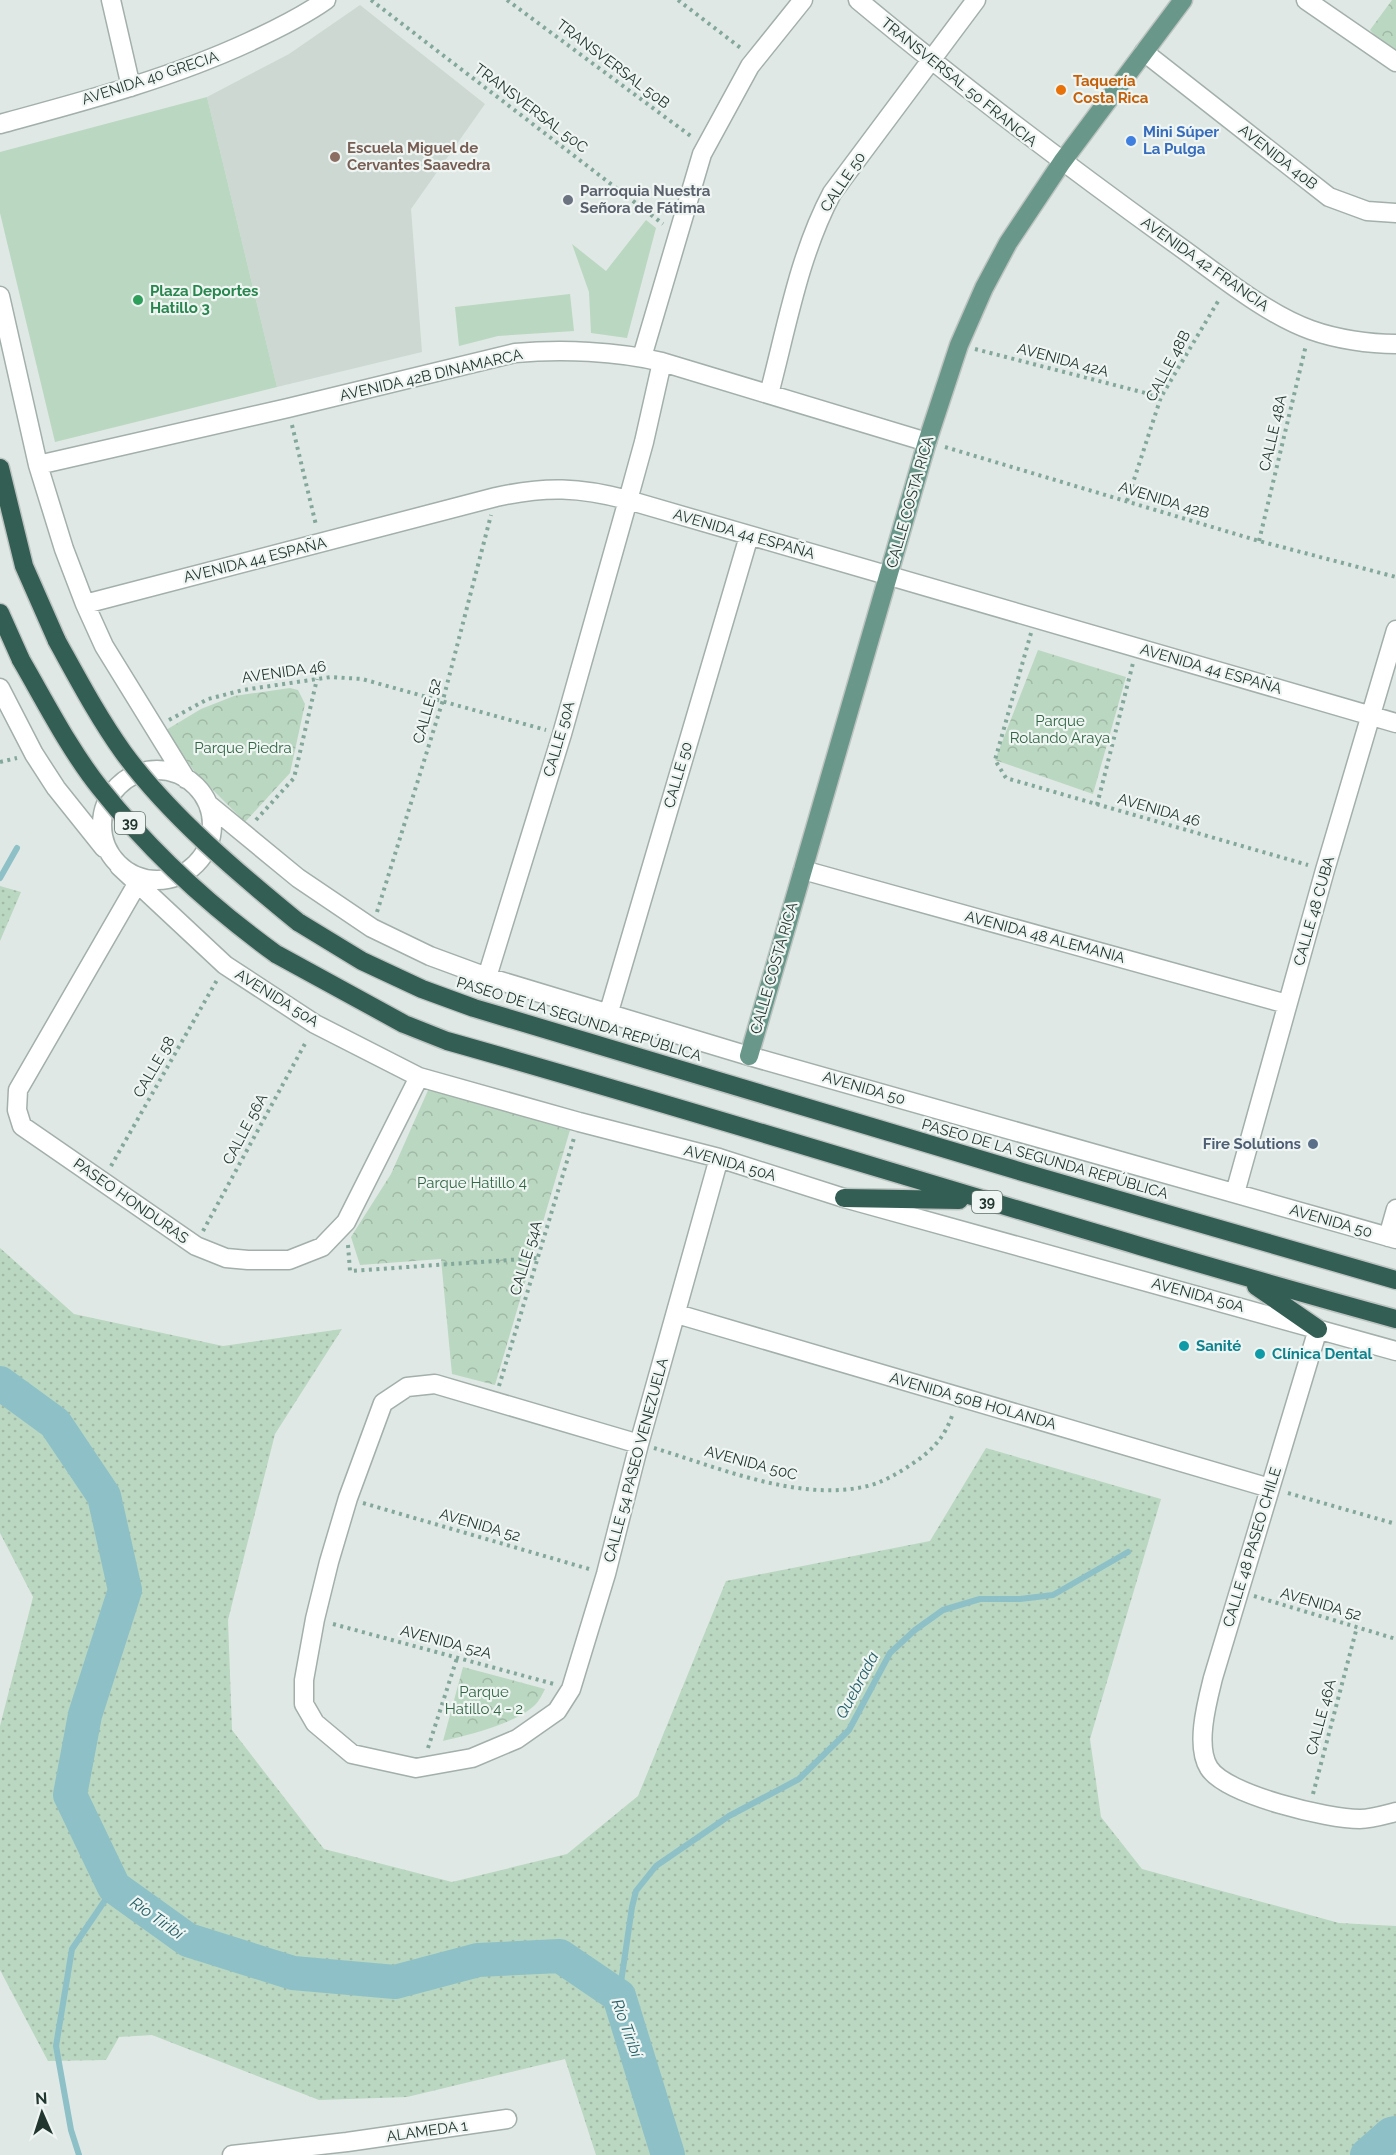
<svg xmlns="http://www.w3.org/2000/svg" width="1396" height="2155" font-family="Raleway,sans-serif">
<defs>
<pattern id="grass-dots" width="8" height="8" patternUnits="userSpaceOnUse" patternTransform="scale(1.5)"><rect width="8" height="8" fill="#bad7c1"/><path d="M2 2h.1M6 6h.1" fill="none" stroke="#a0b9a6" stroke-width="1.8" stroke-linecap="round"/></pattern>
<pattern id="park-crowns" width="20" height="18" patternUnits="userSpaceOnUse" patternTransform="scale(1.5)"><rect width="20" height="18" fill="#bad7c1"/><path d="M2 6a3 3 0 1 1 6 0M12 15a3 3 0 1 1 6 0" fill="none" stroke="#a0b9a6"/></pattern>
</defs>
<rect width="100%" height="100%" fill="#dfe8e4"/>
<!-- built -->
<path fill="#cdd8d3" d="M 360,5 L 485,104 L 411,209 L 422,352 L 277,387 L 207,97 L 289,54 Z"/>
<!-- grass -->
<path fill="url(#grass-dots)" d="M 0,886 L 21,892 L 0,941 Z
M 0,1248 L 74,1314 L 223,1346 L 342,1329 L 275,1434 L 228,1620 L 232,1730 L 324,1849 L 452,1882 L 567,1854 L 638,1796 L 726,1581 L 930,1541 L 986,1448 L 1161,1499 L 1090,1739 L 1101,1817 L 1142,1869 L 1339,1923 L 1396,1926 L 1396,2155 L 596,2155 L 565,2059 L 407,2097 L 319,2100 L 152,2035 L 119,2037 L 106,2060 L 48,2061 L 0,1970 L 0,1726 L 33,1597 L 0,1533 Z"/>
<!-- park -->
<path fill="url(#park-crowns)" d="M 1392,0 L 1396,0 L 1396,50 L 1382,43 L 1370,30 Z
M 1038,650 L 1126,677 L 1093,794 L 995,760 Z
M 290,688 L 298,690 L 305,704 L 290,773 L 245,822 L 194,771 L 166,730 L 201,709 L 234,696 Z
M 429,1088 L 570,1130 L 495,1385 L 452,1374 L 441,1259 L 360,1265 L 351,1237 L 391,1174 Z
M 463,1667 L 545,1689 C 542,1695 539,1701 535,1705 C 515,1724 468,1735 443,1741 Z"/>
<!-- garden -->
<path fill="#bad7c1" d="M 207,97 L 277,387 L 55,442 L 0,213 L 0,152 Z
M 646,220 L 656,228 L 627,338 L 591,333 L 589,292 L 572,244 L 606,271 Z
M 570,294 L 574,331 L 498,336 L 459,346 L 455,307 Z"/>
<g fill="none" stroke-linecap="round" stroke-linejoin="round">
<!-- stream -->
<path stroke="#8dc0c7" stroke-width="6" d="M 0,878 L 17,848
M 619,1996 L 632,1907 L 636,1891 L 656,1866 L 729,1816 L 799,1779 L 849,1730 L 890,1653 L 915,1630 L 943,1610 L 980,1599 L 1020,1599 L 1053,1595 L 1128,1552
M 79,2155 L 71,2130 L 56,2046 L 72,1949 L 114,1887"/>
<!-- river -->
<path stroke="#8dc0c7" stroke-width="34" d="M 0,1383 L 55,1423 L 104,1496 L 125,1590 L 85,1715 L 70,1795 L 114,1887 L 188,1940 L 293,1973 L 395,1982 L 478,1960 L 560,1956 L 619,1996 L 668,2155
M 1367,2155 L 1391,2134 L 1396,2133"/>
<defs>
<path id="minor" d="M 111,0 L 131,87
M 858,0 C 960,85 1065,164 1173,242 C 1213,270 1265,314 1311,330 C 1336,339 1369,344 1396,344
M 1306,0 L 1396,62
M 1144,52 L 1329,197 L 1367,211 L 1396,213
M 0,124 C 84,101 169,79 249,42 C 275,30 302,17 326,0
M 0,296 L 38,465 L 64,549 L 85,604 L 104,646 L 186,779
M 642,357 L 702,154 L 750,66 L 803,0
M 769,394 C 787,326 799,255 832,193 L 976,0
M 38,465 L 288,408 L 515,353 C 562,349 616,351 662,362 L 927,442
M 85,604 L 496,497 C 546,486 579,487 628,500 L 1396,723
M 0,688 L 34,754 L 56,788 L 104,848
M102 825a55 55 0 1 1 110 0a55 55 0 1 1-110 0Z
M 208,804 L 298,878 L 372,928 L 430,956 L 487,977 L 749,1056 L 1396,1239
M 119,866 L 225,965 L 315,1024 L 419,1077 L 579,1122 L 719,1158 L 844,1198 L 1396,1351
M 803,870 L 1287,1004
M 137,884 L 18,1090 L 17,1110 L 22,1126 L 196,1246 L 226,1258 L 248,1260 L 289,1260 L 322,1247 L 346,1222 L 419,1077
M 487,977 L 562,734 L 628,500 L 644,442 L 662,362
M 608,1015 L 749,536
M 1235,1193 L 1325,870 L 1396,630
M 1388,1237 L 1396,1209
M 677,1314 L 1270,1488
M 1318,1329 L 1213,1678 C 1207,1702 1195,1746 1209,1768 C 1226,1795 1328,1819 1360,1819 C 1371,1819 1384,1815 1396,1812
M 639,1444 L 435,1384 L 407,1387 L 383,1403 L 348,1498 L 329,1562 L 315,1619 L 304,1680 L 304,1704 L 315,1723 L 352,1754 L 416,1768 L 472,1758 L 517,1739 L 557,1711 L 571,1689 L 606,1574 L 639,1444 L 719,1158
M 232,2155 L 347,2142 L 507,2119"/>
<path id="major" d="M 749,1056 L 927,442 L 959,345 L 984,288 L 1008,243 L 1062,162 L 1183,0"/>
<path id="highway" d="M 0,468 L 24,566 L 57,641
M 0,613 L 21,660
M 298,922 L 362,961 L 422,989 L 474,1008 L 1036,1176 L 1396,1280
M 276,954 L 404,1024 L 447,1041 C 764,1130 1078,1232 1396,1319
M 844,1198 L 959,1200
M 1256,1286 L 1318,1329"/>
</defs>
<!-- minor casing -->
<use href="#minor" stroke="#a3afaa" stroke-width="21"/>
<!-- major casing -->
<use href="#major" stroke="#bdc3c1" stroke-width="21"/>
<!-- highway casing -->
<use href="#highway" stroke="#bdc3c1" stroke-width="21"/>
<!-- path -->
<path stroke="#83a89b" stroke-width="4" stroke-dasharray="3 4.5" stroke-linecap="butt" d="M 371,0 L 663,224
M 507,0 L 692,137
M 678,0 L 742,49
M 975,349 L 1161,397
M 292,425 L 316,525
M 945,447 L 1259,541 L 1396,577
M 1127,501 L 1161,397 L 1220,298
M 1259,541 L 1306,345
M 1031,633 L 995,760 L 1006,778 L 1308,865
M 169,720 L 208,699 L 243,690 L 331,677 L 362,679 L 546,730
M 0,762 L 17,758
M 1097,805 L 1133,663
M 256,820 L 294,778 L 317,679
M 377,912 L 443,700 L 491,515
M 111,1166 L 217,980
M 203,1231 L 307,1040
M 348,1245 L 350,1271 L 538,1258
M 499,1386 L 574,1138
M 654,1448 C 717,1467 796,1501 863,1487 C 880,1484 897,1474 912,1464 C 933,1450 945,1437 953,1413
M 1288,1493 L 1396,1524
M 363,1503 L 589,1569
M 1254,1596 L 1396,1639
M 333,1624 L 554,1684
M 428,1748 L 457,1658
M 1313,1794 L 1357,1627"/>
<!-- minor -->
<use href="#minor" stroke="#fff" stroke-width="18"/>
<!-- major -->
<use href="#major" stroke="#69988a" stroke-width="18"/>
<!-- highway -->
<use href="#highway" stroke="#325e53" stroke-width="18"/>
<defs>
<path id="highway-bridge" d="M 57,641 C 78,679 98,717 123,752 C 169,815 238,873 298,922
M 21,660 C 46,703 69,749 100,788 C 150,851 211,907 276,954"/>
</defs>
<!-- highway-bridge casing -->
<use href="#highway-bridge" stroke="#bdc3c1" stroke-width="21" stroke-linecap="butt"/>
<!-- highway-bridge -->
<use href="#highway-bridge" stroke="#325e53" stroke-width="18"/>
</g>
<!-- markers -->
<circle fill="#e8710a" stroke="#eff5f2" stroke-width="2" cx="1061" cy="90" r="6"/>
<circle fill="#3f7fe0" stroke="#eff5f2" stroke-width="2" cx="1131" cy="141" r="6"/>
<circle fill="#8d6e63" stroke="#eff5f2" stroke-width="2" cx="335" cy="157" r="6"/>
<circle fill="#6b7280" stroke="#eff5f2" stroke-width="2" cx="568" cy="200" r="6"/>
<circle fill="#2e9e5b" stroke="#eff5f2" stroke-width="2" cx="138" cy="300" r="6"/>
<circle fill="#5c6f8a" stroke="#eff5f2" stroke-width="2" cx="1313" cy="1144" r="6"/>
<g fill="#0f9aa8" stroke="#eff5f2" stroke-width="2">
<circle cx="1184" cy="1346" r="6"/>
<circle cx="1260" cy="1354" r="6"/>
</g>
<g text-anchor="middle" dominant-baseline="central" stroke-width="4.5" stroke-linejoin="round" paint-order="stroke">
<!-- shield labels -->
<g fill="#eff5f2" stroke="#606f6a" stroke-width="1.5">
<rect x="115" y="812" width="30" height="22" rx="4.5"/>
<rect x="972" y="1191" width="30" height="22" rx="4.5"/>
</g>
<g font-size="14" font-weight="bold" fill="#223630">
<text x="130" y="823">39</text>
<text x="987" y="1202">39</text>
</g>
<!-- street labels -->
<g font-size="15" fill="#223630" stroke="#eff5f2">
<text transform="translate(613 64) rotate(37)">TRANSVERSAL 50B</text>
<text transform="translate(150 78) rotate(-18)">AVENIDA 40 GRECIA</text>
<text transform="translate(959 82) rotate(39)">TRANSVERSAL 50 FRANCIA</text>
<text transform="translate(531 108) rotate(37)">TRANSVERSAL 50C</text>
<text transform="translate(1278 157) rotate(38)">AVENIDA 40B</text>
<text transform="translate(843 182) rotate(-56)">CALLE 50</text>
<text transform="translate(1205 264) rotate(35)">AVENIDA 42 FRANCIA</text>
<text transform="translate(1063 360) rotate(15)">AVENIDA 42A</text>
<text transform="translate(1168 366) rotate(-62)">CALLE 48B</text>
<text transform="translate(431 375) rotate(-13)">AVENIDA 42B DINAMARCA</text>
<text transform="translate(1273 433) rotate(-77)">CALLE 48A</text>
<text transform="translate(1164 500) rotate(17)">AVENIDA 42B</text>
<text transform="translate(910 502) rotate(-74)">CALLE COSTA RICA</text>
<text transform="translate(744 534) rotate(16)">AVENIDA 44 ESPAÑA</text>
<text transform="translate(255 560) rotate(-14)">AVENIDA 44 ESPAÑA</text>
<text transform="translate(1211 669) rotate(16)">AVENIDA 44 ESPAÑA</text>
<text transform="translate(284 672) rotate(-8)">AVENIDA 46</text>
<text transform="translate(427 711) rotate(-74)">CALLE 52</text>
<text transform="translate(559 739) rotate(-74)">CALLE 50A</text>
<text transform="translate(678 775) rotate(-74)">CALLE 50</text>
<text transform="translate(1159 810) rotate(16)">AVENIDA 46</text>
<text transform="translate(1314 911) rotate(-74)">CALLE 48 CUBA</text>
<text transform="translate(1045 937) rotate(15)">AVENIDA 48 ALEMANIA</text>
<text transform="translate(774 968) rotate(-74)">CALLE COSTA RICA</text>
<text transform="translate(277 998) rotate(32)">AVENIDA 50A</text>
<text transform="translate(579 1019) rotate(17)">PASEO DE LA SEGUNDA REPÚBLICA</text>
<text transform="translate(154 1067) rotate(-60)">CALLE 58</text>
<text transform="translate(864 1088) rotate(16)">AVENIDA 50</text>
<text transform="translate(245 1129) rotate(-62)">CALLE 56A</text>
<text transform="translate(1045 1159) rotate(16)">PASEO DE LA SEGUNDA REPÚBLICA</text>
<text transform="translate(730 1163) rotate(16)">AVENIDA 50A</text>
<text transform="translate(131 1201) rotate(35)">PASEO HONDURAS</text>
<text transform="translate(1331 1221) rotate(16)">AVENIDA 50</text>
<text transform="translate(526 1258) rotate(-73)">CALLE 54A</text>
<text transform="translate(1198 1295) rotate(15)">AVENIDA 50A</text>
<text transform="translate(973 1401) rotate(16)">AVENIDA 50B HOLANDA</text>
<text transform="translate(636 1460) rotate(-75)">CALLE 54 PASEO VENEZUELA</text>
<text transform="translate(751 1463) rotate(15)">AVENIDA 50C</text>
<text transform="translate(480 1525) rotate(16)">AVENIDA 52</text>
<text transform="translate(1252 1547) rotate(-73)">CALLE 48 PASEO CHILE</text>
<text transform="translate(1321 1604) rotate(16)">AVENIDA 52</text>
<text transform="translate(446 1642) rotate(15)">AVENIDA 52A</text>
<text transform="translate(1321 1717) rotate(-75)">CALLE 46A</text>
<text transform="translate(427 2131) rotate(-8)">ALAMEDA 1</text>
</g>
<!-- food labels -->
<g font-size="15" font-weight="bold" fill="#c56008" stroke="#eff5f2" text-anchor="start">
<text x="1073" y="81">Taquería<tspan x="1073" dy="17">Costa Rica</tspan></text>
</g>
<!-- shop labels -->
<g font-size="15" font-weight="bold" fill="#366cbe" stroke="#eff5f2" text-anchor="start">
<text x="1143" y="132">Mini Súper<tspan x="1143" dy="17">La Pulga</tspan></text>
</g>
<!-- education labels -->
<g font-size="15" font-weight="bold" fill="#785e54" stroke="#eff5f2" text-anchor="start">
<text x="347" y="148">Escuela Miguel de<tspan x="347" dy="17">Cervantes Saavedra</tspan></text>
</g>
<!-- worship labels -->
<g font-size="15" font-weight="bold" fill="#5b616d" stroke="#eff5f2" text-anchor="start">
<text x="580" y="191">Parroquia Nuestra<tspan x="580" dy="17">Señora de Fátima</tspan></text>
</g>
<!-- leisure labels -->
<g font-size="15" font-weight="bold" fill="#27864d" stroke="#eff5f2" text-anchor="start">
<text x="150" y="291">Plaza Deportes<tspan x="150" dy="17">Hatillo 3</tspan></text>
</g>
<!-- park labels -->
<g font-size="15" fill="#326745" stroke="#eff5f2">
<text x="1060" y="721">Parque<tspan x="1060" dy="17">Rolando Araya</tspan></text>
<text x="243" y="748">Parque Piedra</text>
<text x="472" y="1183">Parque Hatillo 4</text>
<text x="484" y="1692">Parque<tspan x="484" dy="17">Hatillo 4 - 2</tspan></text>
</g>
<!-- service labels -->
<g font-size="15" font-weight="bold" fill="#4e5e75" stroke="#eff5f2" text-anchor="end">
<text x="1301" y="1144">Fire Solutions</text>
</g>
<!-- culture labels -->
<g font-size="15" font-weight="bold" fill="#0d838f" stroke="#eff5f2" text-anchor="start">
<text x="1196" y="1346">Sanité</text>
<text x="1272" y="1354">Clínica Dental</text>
</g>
<!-- water labels -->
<g font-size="16" font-style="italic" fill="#256069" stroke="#eff5f2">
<text transform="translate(857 1685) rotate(-62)">Quebrada</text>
<text transform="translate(157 1918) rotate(35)">Río Tiribí</text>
<text transform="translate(627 2028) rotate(70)">Río Tiribí</text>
</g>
</g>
<!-- north arrow -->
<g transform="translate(42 2113) rotate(357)" stroke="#eff5f2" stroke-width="4.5" paint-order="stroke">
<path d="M0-4.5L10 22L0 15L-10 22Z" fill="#223630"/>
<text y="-9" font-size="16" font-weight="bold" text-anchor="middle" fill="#223630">N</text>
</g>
</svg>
